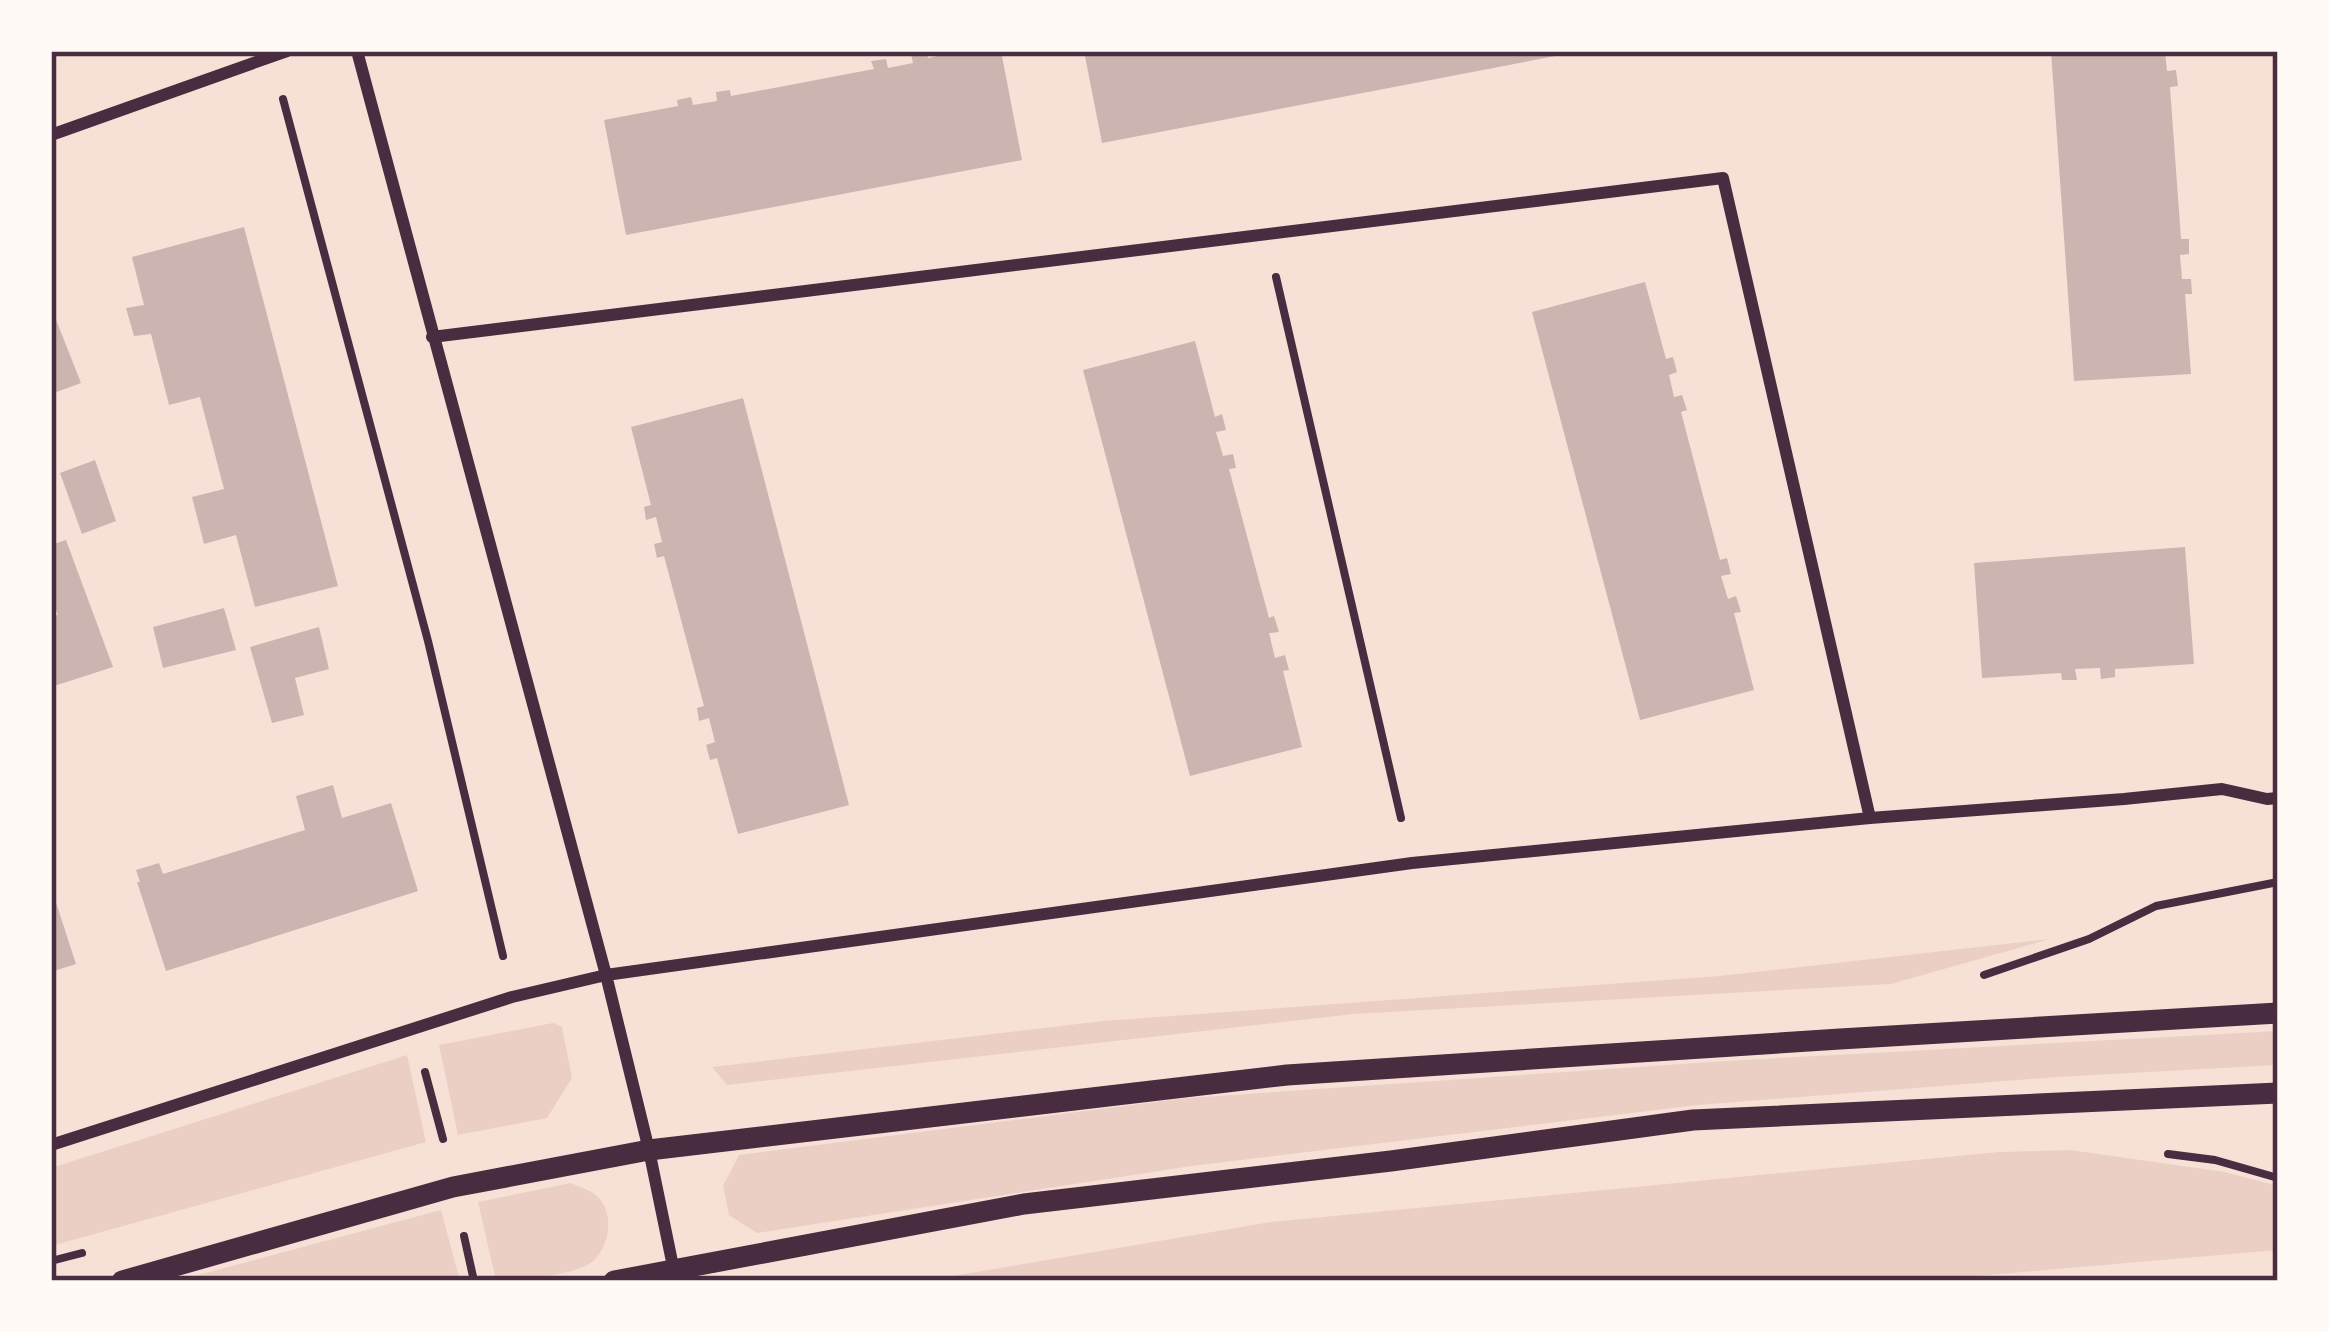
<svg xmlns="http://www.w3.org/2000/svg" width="2329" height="1332" font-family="'Open Sans',sans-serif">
<rect width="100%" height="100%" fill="#f7e1d7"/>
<!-- green -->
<path fill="#ebcfc5" d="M 2050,939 L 1891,984 L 1354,1014 L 727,1085 L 712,1067 L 1103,1021 L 1719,976 Z
M 553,1023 L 562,1027 L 572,1078 L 547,1118 L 458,1135 L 439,1045 Z
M 2278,1031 L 2278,1065 L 2058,1077 L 1698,1105 L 1192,1166 L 757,1233 L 729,1215 L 723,1186 L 739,1155 L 1187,1098 L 1725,1061 Z
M 407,1055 L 426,1142 L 51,1246 L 51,1168 Z
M 2070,1150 L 2225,1172 L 2278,1186 L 2278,1250 L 1919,1281 L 923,1281 L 1271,1222 L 1999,1152 Z
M 571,1183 C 579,1187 591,1190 597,1196 C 618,1216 608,1259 581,1268 C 558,1276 520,1281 496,1281 L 478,1202 Z
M 441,1210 L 460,1281 L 176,1281 Z"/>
<!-- building -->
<path fill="#ccb4b1" d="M 926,51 L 928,58 L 961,51 L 1001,51 L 1022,160 L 626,235 L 604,120 L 678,106 L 677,100 L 691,97 L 693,105 L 717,101 L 716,92 L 730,90 L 731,96 L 874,69 L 871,61 L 886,59 L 888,68 L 913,63 L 911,54 Z
M 1084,51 L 1571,51 L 1571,53 L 1102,143 Z
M 2051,51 L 2165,51 L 2167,71 L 2176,70 L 2178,86 L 2170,87 L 2181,239 L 2189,239 L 2189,254 L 2180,255 L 2182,279 L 2191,279 L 2192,294 L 2185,294 L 2191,374 L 2074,381 Z
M 244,227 L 338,586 L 255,607 L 236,535 L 204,544 L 192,497 L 224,489 L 200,397 L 169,405 L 151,334 L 134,336 L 126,308 L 144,305 L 132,257 Z
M 1645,282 L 1666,359 L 1673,357 L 1677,372 L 1669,375 L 1674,397 L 1682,395 L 1687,410 L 1681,412 L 1720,560 L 1727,558 L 1731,574 L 1721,576 L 1728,599 L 1736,596 L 1741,612 L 1734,613 L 1754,690 L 1640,720 L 1532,312 Z
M 51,307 L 81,383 L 51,394 Z
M 1195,341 L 1215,417 L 1222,414 L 1226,430 L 1216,432 L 1223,456 L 1233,454 L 1236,468 L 1229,469 L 1269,618 L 1274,616 L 1279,632 L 1269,633 L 1275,658 L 1285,655 L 1289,670 L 1283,671 L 1302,747 L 1190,776 L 1083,370 Z
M 743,398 L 849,805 L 738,834 L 717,758 L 710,760 L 706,745 L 715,742 L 709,718 L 699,721 L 697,708 L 704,706 L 664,556 L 657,558 L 654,544 L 662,542 L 656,517 L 646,520 L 644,507 L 651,505 L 631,427 Z
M 95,460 L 116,521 L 82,534 L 60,473 Z
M 66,540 L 113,667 L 51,687 L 51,617 L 58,615 L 51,597 L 51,545 Z
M 2185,547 L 2194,664 L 2115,669 L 2115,677 L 2101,679 L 2100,668 L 2075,669 L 2077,680 L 2062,680 L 2061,673 L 1982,678 L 1974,563 Z
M 224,608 L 236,650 L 163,668 L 153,627 Z
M 319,627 L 329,669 L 295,678 L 304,715 L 272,723 L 250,647 Z
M 333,785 L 342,818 L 391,803 L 418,891 L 166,971 L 137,882 L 140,882 L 136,870 L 159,863 L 163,874 L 305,830 L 296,796 Z
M 51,887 L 76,964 L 51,972 Z"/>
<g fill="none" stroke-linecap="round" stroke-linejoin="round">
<!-- path -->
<path stroke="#4a2c40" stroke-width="8" d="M 283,99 L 428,641 L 503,956
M 1276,277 L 1401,818
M 1984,975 L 2089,939 L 2156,906 L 2278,882
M 425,1072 L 443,1139
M 2168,1154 L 2215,1160 L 2278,1178
M 464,1236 L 474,1281
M 51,1261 L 82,1253"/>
<!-- minor -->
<path stroke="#4a2c40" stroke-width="12" d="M 357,51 L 606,975 L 649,1150 L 676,1281
M 51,135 L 287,51
M 432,337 L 1723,178 L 1870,818
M 51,1145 L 512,997 L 606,975 L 1412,863 L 1870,818 L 2124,799 L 2222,789 L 2267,799 L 2278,798"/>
<!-- tertiary -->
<path stroke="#4a2c40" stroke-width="21" d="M 122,1281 L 453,1187 L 649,1150 L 1287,1075 L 1840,1039 L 2278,1013
M 614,1281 L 1024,1204 L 1391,1161 L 1693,1120 L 2278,1093"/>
</g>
<!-- border -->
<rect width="2329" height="1332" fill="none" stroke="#fffaf5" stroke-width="108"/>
<rect x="54" y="54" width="2221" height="1224" fill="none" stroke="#4a2c40" stroke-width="4.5"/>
</svg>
